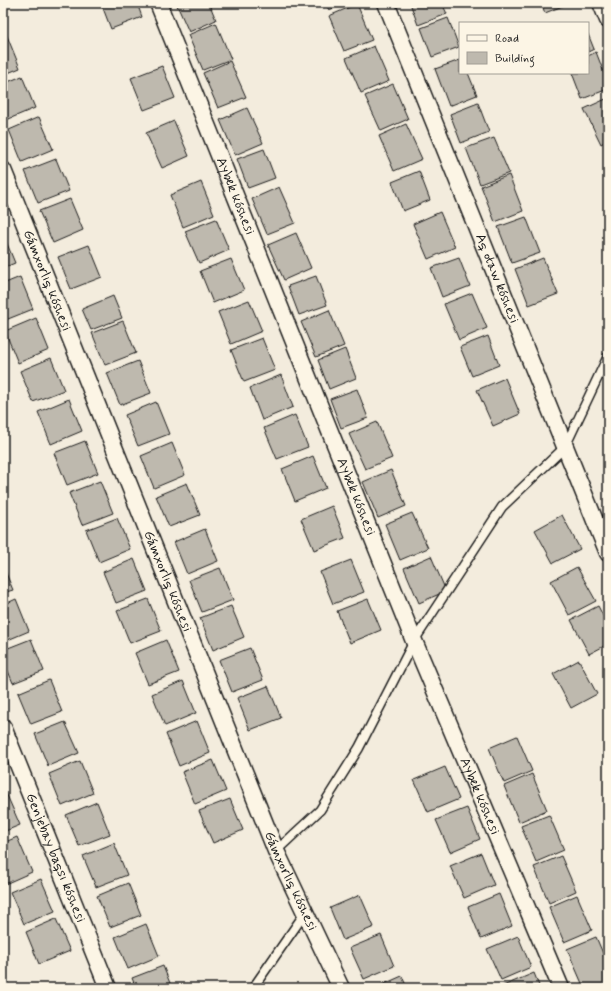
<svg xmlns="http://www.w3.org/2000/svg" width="611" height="991" font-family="Mynerve,sans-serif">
<rect width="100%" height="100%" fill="#f3ecdd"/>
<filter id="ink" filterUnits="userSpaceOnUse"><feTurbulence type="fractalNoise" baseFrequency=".025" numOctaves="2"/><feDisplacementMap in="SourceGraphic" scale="8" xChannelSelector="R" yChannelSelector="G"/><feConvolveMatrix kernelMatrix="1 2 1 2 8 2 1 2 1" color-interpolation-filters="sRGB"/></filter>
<g filter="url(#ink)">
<!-- building -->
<path fill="#beb9ae" stroke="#1c1c1c" d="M 101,3 L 137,3 L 142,17 L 111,29 Z
M 176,3 L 209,3 L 216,20 L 189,32 Z
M 325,3 L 346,3 L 329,10 Z
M 410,3 L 442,3 L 447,14 L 418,25 Z
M 541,3 L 570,3 L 545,13 Z
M 357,4 L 372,40 L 344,51 L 329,16 Z
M 448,18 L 459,47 L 432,57 L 421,28 Z
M 216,23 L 231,59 L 203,70 L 188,35 Z
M 588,34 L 594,49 L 588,52 Z
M 7,36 L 20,68 L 3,75 L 3,38 Z
M 374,46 L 389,81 L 361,93 L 346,58 Z
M 596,52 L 608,83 L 608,89 L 582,99 L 572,73 L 588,73 L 588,56 Z
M 460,60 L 460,73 L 468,73 L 477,95 L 449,106 L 435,69 Z
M 230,61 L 246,97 L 218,108 L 203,73 Z
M 162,66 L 175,98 L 144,110 L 131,78 Z
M 22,76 L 35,108 L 4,121 L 3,84 Z
M 393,84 L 408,119 L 381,131 L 365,96 Z
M 608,98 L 608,140 L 601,144 L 584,109 Z
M 478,103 L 489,132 L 461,143 L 450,114 Z
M 247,108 L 263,143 L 235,155 L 220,120 Z
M 39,117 L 53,149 L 22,162 L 9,130 Z
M 174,121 L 189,156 L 162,168 L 146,133 Z
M 406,124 L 422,159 L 394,171 L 379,136 Z
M 494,138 L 509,173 L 480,184 L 466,148 Z
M 264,149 L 275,178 L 248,188 L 237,159 Z
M 56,159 L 69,191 L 38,203 L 25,171 Z
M 419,171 L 430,200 L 403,211 L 392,182 Z
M 509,175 L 523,211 L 495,222 L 481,186 Z
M 201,182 L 214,214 L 183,227 L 170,195 Z
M 279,187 L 295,223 L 267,234 L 252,199 Z
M 70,199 L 83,230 L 53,243 L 39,211 Z
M 440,212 L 455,247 L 428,259 L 413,224 Z
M 526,217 L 540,253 L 512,263 L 498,227 Z
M 216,219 L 229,250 L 199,263 L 185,231 Z
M 296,233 L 311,268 L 284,280 L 268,245 Z
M 3,234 L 15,263 L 3,268 Z
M 89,245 L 102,277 L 71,289 L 58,257 Z
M 459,258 L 470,286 L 442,297 L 431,268 Z
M 543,258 L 558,294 L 529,305 L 515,269 Z
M 231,259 L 244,290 L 213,303 L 200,271 Z
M 316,276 L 327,305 L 299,315 L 288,286 Z
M 20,277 L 33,309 L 3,321 L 3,284 Z
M 472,293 L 487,328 L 459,340 L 444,304 Z
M 113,296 L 122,318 L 91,330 L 82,309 Z
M 249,300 L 262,331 L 231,344 L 218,312 Z
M 329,310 L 344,346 L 316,357 L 301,322 Z
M 36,318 L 49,350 L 18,363 L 5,331 Z
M 123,321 L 136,353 L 105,365 L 92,333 Z
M 488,336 L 499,365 L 472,376 L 460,347 Z
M 262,338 L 275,370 L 244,382 L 231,350 Z
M 345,349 L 356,378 L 329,389 L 318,360 Z
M 51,358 L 64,390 L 33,402 L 20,371 Z
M 138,361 L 151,393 L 120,405 L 107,373 Z
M 281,375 L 293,407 L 262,420 L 250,388 Z
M 505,378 L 520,414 L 493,426 L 477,390 Z
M 357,389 L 368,418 L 341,428 L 330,399 Z
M 69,399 L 82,431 L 51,444 L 38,412 Z
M 156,402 L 169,434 L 138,446 L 125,415 Z
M 295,415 L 308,447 L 277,459 L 264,428 Z
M 377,422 L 392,458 L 365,469 L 349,434 Z
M 85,441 L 98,473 L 67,485 L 54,453 Z
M 172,443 L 185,475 L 154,488 L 141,456 Z
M 313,456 L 326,488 L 295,501 L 282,469 Z
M 391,470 L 406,506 L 378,518 L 363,482 Z
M 100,481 L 113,513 L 82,525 L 69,493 Z
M 187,483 L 200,515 L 169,527 L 156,496 Z
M 332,506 L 345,538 L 314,550 L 301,519 Z
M 412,513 L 428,548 L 400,560 L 385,524 Z
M 562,515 L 580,549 L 553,563 L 535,530 Z
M 117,518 L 130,549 L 99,562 L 86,530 Z
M 205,529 L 218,561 L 187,574 L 174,542 Z
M 431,556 L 446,591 L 419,603 L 404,568 Z
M 134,559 L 147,591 L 116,603 L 103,572 Z
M 351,560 L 364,592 L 333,604 L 320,572 Z
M 3,566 L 13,590 L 3,593 Z
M 577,567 L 596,601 L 569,615 L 551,581 Z
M 220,568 L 233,600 L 202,612 L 189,580 Z
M 16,599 L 29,631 L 3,642 L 3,605 Z
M 148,599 L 161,631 L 130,643 L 117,611 Z
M 368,599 L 381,630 L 350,643 L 337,611 Z
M 231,606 L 244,637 L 213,650 L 200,618 Z
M 598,606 L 608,625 L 608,644 L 589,654 L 571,620 Z
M 31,639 L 44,671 L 13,683 L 3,659 L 3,650 Z
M 166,640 L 179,672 L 148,684 L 135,653 Z
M 250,648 L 263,680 L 232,692 L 219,660 Z
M 579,660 L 597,694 L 571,708 L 553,674 Z
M 49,680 L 62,712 L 31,724 L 18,693 Z
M 183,681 L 196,713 L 165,726 L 152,694 Z
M 268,686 L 281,718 L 250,730 L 237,698 Z
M 197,721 L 210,753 L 179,766 L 166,734 Z
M 65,722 L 79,753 L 48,766 L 35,734 Z
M 517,736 L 532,771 L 504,783 L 489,748 Z
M 213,760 L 226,791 L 195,804 L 182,772 Z
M 80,761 L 93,793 L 62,806 L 49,774 Z
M 445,767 L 459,799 L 428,812 L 414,780 Z
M 532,774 L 547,810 L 519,822 L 504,786 Z
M 6,793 L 20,825 L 3,832 L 3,794 Z
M 230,799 L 243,830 L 213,843 L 199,811 Z
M 97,802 L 110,834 L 79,846 L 66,815 Z
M 467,808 L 480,839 L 450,852 L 436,820 Z
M 549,815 L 564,850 L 536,862 L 521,826 Z
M 17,837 L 32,872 L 5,884 L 3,880 L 3,843 Z
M 114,843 L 127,875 L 96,887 L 83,856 Z
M 481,853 L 494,885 L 464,898 L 450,866 Z
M 561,856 L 576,891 L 549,903 L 534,867 Z
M 41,879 L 55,911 L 24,924 L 10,892 Z
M 128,883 L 141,915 L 110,927 L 97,896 Z
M 499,894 L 512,926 L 481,939 L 468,907 Z
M 360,895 L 374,927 L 343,940 L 330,908 Z
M 577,895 L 592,930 L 564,942 L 549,907 Z
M 56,919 L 70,951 L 39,964 L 26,932 Z
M 146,924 L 159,956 L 128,969 L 115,937 Z
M 381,935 L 394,966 L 364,979 L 350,948 Z
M 518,936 L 531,967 L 501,980 L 487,949 Z
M 596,937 L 608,965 L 608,988 L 584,988 L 567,949 Z
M 163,966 L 172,988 L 136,988 L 132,978 Z
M 534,973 L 540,988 L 504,988 L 503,986 Z
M 402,976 L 407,988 L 375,988 Z"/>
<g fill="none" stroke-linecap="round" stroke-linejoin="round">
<defs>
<path id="lane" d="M 276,851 L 320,810 L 359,748 L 414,641 L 502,507 L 565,447 L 608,356
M 253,988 L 305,913"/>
<g id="street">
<path id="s1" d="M 158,3 L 414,641 L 561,988"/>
<path id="s2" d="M 386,3 L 608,553"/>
<path d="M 601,3 L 608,20"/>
<path id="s3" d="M 3,170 L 276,851 L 341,988"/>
<path id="s4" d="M 3,727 L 108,988"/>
</g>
</defs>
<!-- lane casing -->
<use href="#lane" stroke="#1c1c1c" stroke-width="11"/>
<!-- street casing -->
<use href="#street" stroke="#1c1c1c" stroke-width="19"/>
<!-- lane -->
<use href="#lane" stroke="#fcf5e5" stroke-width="8"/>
<!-- street -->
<use href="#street" stroke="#fcf5e5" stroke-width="16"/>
</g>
</g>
<g text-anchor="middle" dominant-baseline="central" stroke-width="3.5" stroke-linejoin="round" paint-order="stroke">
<!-- street labels -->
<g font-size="14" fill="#1c1c1c" stroke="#fcf5e5">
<text stroke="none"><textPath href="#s1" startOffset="208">Aybek kóshesi</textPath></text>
<text stroke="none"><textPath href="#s2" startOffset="297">Aq otaw kóshesi</textPath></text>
<text stroke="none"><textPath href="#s3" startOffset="119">Ǵamxorlıq kóshesi</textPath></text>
<text stroke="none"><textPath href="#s1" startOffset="532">Aybek kóshesi</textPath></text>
<text stroke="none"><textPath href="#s3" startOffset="443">Ǵamxorlıq kóshesi</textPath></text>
<text stroke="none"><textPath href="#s1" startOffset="856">Aybek kóshesi</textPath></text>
<text stroke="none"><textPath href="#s4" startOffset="141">Genjebay baqsı kóshesi</textPath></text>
<text stroke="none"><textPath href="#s3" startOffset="767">Ǵamxorlıq kóshesi</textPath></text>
</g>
</g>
<!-- margin -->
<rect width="611" height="991" fill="none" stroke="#fcf5e5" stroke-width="16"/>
<rect x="8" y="8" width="595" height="975" fill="none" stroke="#1c1c1c" stroke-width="1.5" filter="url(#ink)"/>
<!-- legend -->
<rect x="459" y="22" width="130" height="52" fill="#fcf5e5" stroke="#a29e95"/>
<rect x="467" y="35" width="20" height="6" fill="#fcf5e5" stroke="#a29e95"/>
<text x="495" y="42" font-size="12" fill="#1c1c1c">Road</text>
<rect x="467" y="52" width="20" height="12" fill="#beb9ae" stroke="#a29e95"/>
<text x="495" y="62" font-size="12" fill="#1c1c1c">Building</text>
</svg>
